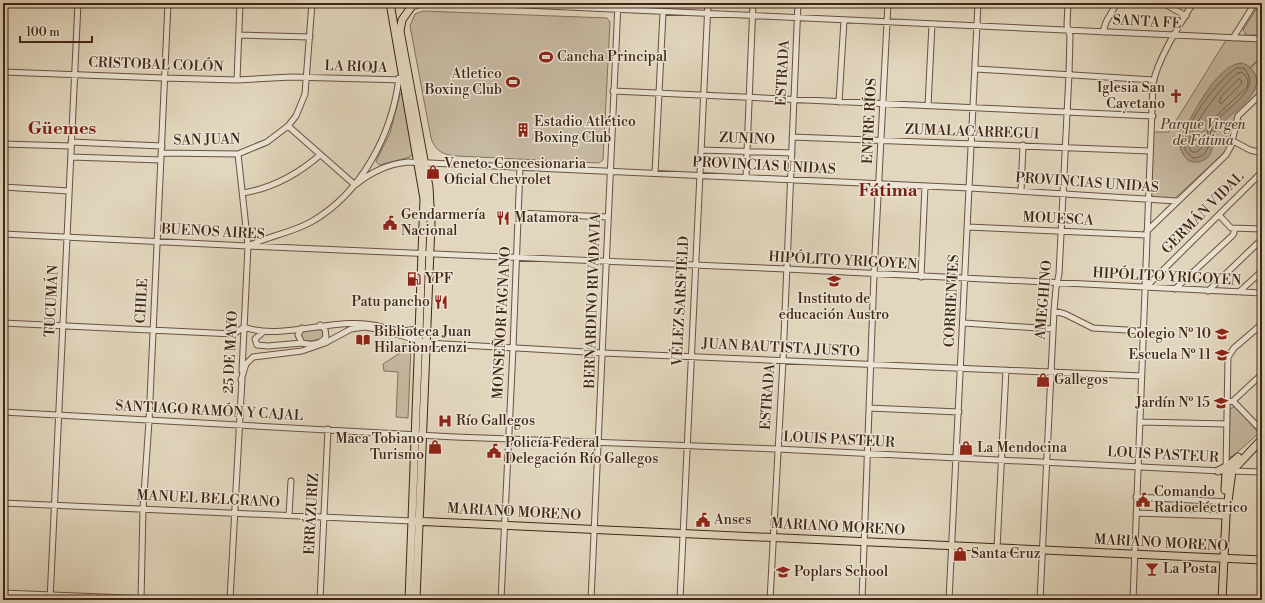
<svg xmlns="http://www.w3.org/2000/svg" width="1265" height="603" font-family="'Libre Bodoni',serif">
<rect width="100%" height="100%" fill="#e2d7be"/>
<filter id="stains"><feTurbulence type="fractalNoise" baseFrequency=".005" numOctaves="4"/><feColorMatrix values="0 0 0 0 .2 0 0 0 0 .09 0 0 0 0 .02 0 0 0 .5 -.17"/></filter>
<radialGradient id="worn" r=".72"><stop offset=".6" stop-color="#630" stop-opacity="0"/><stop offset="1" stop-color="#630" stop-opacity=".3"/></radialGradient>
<!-- green -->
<path fill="#c6b9a1" stroke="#83705c" d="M 1260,3 L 1262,3 L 1262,35 L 1246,35 L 1243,30 Z
M 423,11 L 607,18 L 610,22 L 603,160 L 599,163 L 457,156 C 443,155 435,151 431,138 L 410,26 L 415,14 Z
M 1226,40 L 1262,42 L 1262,93 L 1245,108 L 1226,151 L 1174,199 L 1151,197 L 1153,132 L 1169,132 Z
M 400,94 L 402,94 L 413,154 L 410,157 L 379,165 L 376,161 L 390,133 Z
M 316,328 L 322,329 L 325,335 L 322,339 L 303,342 L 300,333 L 301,331 Z
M 403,343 L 411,346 L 408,418 L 396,417 L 398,372 L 384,371 L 383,364 L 403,351 Z
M 1233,407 L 1236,407 L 1257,431 L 1258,434 L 1232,457 L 1229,456 L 1230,409 Z"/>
<!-- water -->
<path fill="#ab9b85" stroke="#806c59" d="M 1241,63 C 1247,64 1252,68 1255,74 C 1265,94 1229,114 1217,128 C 1209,137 1219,158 1198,162 C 1191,163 1186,160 1183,154 C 1179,148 1180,143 1181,137 C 1192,116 1215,66 1241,63 Z"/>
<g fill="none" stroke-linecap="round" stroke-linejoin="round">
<!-- shore -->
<path stroke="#76604e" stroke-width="1" d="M 1237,68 L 1244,68 C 1265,92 1220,109 1212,128 C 1207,141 1212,157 1193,158 L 1185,150 C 1179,129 1219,78 1237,68 Z
M 1238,73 L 1242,72 C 1247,77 1249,80 1247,87 L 1209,123 L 1205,144 L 1197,152 L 1192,152 C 1190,150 1189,147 1189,144 C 1189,128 1224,82 1238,73 Z
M 1239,79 L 1242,81 L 1241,84 L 1222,103 L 1219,103 L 1221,97 Z"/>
<!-- stream -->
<path stroke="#806c59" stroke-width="1.5" d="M 1250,68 L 1262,56"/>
<defs>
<path id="minor" d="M 480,3 L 1262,39
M 1163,3 L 1186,16
M 412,7 L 425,3
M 1103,32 L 1106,22 L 1117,3
M 239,35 L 310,37
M 1233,38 L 1255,3
M 976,69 L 1154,80
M 3,72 L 164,78 L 237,80 L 291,77 L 404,80
M 237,80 L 240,3
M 613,91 L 1153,116
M 839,102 L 844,20
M 928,106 L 932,24
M 288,126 L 355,185
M 792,137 L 1150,151
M 1233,141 L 1250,150 L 1262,153
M 71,142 L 162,146
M 3,144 L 71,146
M 701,150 L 792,153
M 161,153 L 238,154 L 267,142 L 288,126 L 296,116 L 305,94 L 312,3
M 238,154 L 248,246 L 242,371
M 71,157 L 161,160
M 655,173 L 663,13
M 746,177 L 753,3
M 355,185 C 371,172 387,164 408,162 L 970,188 L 1177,201
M 3,187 L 69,191
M 1021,191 L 1023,145
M 243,193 C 273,188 297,175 320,155
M 518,213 L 608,217
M 1219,215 L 1231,228 L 1262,229
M 968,227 L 1147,235
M 1147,231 L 1226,155 L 1231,146 L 1238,116 L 1262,93
M 3,234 L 248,246 L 786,269 L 1262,293
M 248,246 C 269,236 291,233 311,222 C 362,193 392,134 399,78
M 921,277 L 925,186
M 1145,288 L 1262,172
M 1175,289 L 1233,235 L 1235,229
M 1208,291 L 1262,239
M 1239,292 L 1262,271
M 1054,311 L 1065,314 L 1093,328 L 1143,331
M 3,323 L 234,334 L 244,327
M 964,323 L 1053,329
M 244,327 C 283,342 339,314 382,327
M 302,328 L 298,335 L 302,343 C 310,345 320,345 326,337 L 325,329 L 320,325
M 389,329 L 402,331 L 419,329
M 263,332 L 255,339 L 257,345 L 268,346 L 302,343
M 241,380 L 246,364 L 253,357 L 302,351 L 325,343 L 351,329 L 365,327 L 382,330 L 427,343 L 603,353 L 1142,376
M 1233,401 L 1262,431
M 1227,402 L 1233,401 L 1262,374
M 869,408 L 959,412
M 3,412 L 455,437 L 777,449 L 1221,471
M 1141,422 L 1227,424
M 1226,470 L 1228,357 L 1234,348 L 1262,324
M 1231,471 L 1262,472
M 1136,497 L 1228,502
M 3,503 L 412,521
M 1136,513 L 1226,516
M 289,515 L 291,481
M 997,548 L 1006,370
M 3,593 L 175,600
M 50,600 L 78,3
M 141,600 L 143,509 L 149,421 L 168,3
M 230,600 L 242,379
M 320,600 L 328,429
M 501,600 L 513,348 L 520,167
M 591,600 L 618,3
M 680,600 L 708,3
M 770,600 L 783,360 L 798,3
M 862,600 L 874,274 L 888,3
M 949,600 L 978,3
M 1040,600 L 1054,311 L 1056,288 L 1059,274 L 1069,74 L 1070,36 L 1067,25 L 1068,3
M 1133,600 L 1153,84 C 1157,60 1180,24 1193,3"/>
<path id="major" d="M 390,3 L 424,199 L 409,600
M 414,3 L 402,20 L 400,31 L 429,187 L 431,224 L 416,600
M 1218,471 L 1228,466 L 1238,457
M 1225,490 L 1226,471
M 412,521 L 1262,560
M 1222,600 L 1226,516 L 1232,471 L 1262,439"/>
</defs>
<!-- minor casing -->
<use href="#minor" stroke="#685240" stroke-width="7"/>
<!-- major casing -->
<use href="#major" stroke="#402616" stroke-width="9"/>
<!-- minor -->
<use href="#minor" stroke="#ece5d5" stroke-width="5"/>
<!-- major -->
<use href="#major" stroke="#e2d7be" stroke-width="7"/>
</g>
<!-- icons -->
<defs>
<symbol id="stadium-bare" viewBox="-9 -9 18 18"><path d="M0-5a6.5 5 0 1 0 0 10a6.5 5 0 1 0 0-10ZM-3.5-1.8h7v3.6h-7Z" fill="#8f2418" stroke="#ece5d5" stroke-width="2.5" paint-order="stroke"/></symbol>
<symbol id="church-bare" viewBox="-9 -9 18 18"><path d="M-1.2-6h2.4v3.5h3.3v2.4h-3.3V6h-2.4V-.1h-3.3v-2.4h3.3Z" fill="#8f2418" stroke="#ece5d5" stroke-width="2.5" paint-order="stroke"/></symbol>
<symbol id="building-bare" viewBox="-9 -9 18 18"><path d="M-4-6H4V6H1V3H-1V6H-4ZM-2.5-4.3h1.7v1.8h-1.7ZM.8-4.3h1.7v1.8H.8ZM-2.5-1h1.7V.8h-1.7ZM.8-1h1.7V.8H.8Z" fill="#8f2418" stroke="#ece5d5" stroke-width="2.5" paint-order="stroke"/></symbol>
<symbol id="shop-bare" viewBox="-9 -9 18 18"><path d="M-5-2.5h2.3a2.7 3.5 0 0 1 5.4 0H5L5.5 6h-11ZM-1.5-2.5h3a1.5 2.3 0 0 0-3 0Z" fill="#8f2418" stroke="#ece5d5" stroke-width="2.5" paint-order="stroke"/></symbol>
<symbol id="restaurant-bare" viewBox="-9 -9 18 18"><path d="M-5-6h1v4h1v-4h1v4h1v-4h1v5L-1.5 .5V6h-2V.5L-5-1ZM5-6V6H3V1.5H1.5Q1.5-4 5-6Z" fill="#8f2418" stroke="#ece5d5" stroke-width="2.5" paint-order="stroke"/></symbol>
<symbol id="civic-bare" viewBox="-9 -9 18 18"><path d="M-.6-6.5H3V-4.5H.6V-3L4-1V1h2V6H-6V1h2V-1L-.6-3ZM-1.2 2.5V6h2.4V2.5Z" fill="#8f2418" stroke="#ece5d5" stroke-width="2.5" paint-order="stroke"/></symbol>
<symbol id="fuel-bare" viewBox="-9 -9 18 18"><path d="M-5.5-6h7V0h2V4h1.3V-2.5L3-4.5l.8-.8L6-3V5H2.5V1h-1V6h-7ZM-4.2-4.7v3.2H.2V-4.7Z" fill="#8f2418" stroke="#ece5d5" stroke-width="2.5" paint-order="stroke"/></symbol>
<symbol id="school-bare" viewBox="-9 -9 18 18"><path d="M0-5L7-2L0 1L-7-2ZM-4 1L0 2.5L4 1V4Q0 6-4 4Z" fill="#8f2418" stroke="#ece5d5" stroke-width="2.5" paint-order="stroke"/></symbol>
<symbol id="library-bare" viewBox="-9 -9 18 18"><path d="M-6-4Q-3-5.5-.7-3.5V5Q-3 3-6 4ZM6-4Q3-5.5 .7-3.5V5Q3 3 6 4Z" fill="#8f2418" stroke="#ece5d5" stroke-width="2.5" paint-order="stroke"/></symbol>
<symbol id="hospital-bare" viewBox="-9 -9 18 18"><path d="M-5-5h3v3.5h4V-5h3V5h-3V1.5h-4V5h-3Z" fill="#8f2418" stroke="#ece5d5" stroke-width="2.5" paint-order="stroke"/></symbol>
<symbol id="bar-bare" viewBox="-9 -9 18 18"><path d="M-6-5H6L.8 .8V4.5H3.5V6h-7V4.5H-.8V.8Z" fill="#8f2418" stroke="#ece5d5" stroke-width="2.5" paint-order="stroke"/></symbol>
</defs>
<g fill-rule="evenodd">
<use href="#stadium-bare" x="536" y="47" width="20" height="20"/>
<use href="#stadium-bare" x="503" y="72" width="20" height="20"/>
<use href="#church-bare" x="1166" y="86" width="20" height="20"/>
<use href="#building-bare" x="513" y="120" width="20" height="20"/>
<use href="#shop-bare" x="423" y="162" width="20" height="20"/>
<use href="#restaurant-bare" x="493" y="208" width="20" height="20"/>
<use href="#civic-bare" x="380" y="213" width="20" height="20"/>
<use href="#fuel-bare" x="404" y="269" width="20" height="20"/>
<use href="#school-bare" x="824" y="271" width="20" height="20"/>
<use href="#restaurant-bare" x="431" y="292" width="20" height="20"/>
<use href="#school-bare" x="1212" y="324" width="20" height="20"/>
<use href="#library-bare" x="353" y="330" width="20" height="20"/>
<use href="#school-bare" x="1212" y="345" width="20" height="20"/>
<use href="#shop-bare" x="1033" y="370" width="20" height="20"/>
<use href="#school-bare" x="1211" y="393" width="20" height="20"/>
<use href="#hospital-bare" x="435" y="411" width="20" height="20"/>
<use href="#shop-bare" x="425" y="437" width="20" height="20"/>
<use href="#shop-bare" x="956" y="438" width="20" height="20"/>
<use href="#civic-bare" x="484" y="441" width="20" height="20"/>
<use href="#civic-bare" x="1133" y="490" width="20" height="20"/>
<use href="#civic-bare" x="693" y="510" width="20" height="20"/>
<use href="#shop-bare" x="950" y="544" width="20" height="20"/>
<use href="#bar-bare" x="1142" y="559" width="20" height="20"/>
<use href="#school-bare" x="773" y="562" width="20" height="20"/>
</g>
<g text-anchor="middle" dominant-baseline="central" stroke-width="3" stroke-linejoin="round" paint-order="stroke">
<!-- street labels -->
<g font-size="14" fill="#402616" stroke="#ece5d5">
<text transform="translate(1147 22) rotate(3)">SANTA FE</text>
<text transform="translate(156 65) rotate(2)">CRISTOBAL COLÓN</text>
<text transform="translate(356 67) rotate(2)">LA RIOJA</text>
<text transform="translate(783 73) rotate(-87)">ESTRADA</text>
<text transform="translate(870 121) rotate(-87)">ENTRE RÍOS</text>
<text transform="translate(972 132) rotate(2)">ZUMALACARREGUI</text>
<text transform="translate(747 139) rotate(2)">ZUNINO</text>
<text transform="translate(207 140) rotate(-1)">SAN JUAN</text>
<text transform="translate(764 166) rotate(3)">PROVINCIAS UNIDAS</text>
<text transform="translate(1087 183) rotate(4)">PROVINCIAS UNIDAS</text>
<text transform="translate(1203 213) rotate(-45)">GERMÁN VIDAL</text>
<text transform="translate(1058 219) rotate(3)">MOUESCA</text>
<text transform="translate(213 232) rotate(3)">BUENOS AIRES</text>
<text transform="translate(843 261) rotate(3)">HIPÓLITO YRIGOYEN</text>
<text transform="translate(1167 277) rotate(3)">HIPÓLITO YRIGOYEN</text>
<text transform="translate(1044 300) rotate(-85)">AMEGHINO</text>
<text transform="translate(52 301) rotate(-87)">TUCUMÁN</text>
<text transform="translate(142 301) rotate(-87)">CHILE</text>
<text transform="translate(593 301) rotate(-88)">BERNARDINO RIVADAVIA</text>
<text transform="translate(681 301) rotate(-87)">VÉLEZ SARSFIELD</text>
<text transform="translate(952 301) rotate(-87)">CORRIENTES</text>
<text transform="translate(502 323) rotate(-87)">MONSEÑOR FAGNANO</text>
<text transform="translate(781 348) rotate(3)">JUAN BAUTISTA JUSTO</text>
<text transform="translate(231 352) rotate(-87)">25 DE MAYO</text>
<text transform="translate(768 397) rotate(-86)">ESTRADA</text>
<text transform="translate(209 411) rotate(3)">SANTIAGO RAMÓN Y CAJAL</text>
<text transform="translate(839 440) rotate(3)">LOUIS PASTEUR</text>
<text transform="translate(1163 455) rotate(3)">LOUIS PASTEUR</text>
<text transform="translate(208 499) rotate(3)">MANUEL BELGRANO</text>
<text transform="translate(514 512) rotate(3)">MARIANO MORENO</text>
<text transform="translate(312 514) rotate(-87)">ERRÁZURIZ</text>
<text transform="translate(838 527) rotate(3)">MARIANO MORENO</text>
<text transform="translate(1161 543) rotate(3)">MARIANO MORENO</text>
</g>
<!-- poi labels -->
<g font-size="14" fill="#402616" stroke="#ece5d5" text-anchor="start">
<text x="557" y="57">Cancha Principal</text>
<text x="502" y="74" text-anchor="end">Atletico<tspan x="502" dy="16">Boxing Club</tspan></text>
<text x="1165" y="88" text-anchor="end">Iglesia San<tspan x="1165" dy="16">Cayetano</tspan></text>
<text x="534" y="122">Estadio Atlético<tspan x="534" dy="16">Boxing Club</tspan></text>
<text x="444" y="164">Veneto. Concesionaria<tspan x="444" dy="16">Oficial Chevrolet</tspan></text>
<text x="401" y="215">Gendarmería<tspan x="401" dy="16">Nacional</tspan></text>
<text x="514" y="218">Matamora</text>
<text x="425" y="279">YPF</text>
<text x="834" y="299" text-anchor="middle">Instituto de<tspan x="834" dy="16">educación Austro</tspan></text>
<text x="430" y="302" text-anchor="end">Patu pancho</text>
<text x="374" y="332">Biblioteca Juan<tspan x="374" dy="16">Hilarion Lenzi</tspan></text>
<text x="1211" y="334" text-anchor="end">Colegio Nº 10</text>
<text x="1211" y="355" text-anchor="end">Escuela Nº 11</text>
<text x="1054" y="380">Gallegos</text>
<text x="1210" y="403" text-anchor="end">Jardín Nº 15</text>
<text x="456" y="421">Río Gallegos</text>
<text x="424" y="439" text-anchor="end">Maca Tobiano<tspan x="424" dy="16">Turismo</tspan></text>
<text x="505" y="443">Policía Federal<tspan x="505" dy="16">Delegación Río Gallegos</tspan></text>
<text x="977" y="448">La Mendocina</text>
<text x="1154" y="492">Comando<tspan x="1154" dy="16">Radioeléctrico</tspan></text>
<text x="714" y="520">Anses</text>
<text x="971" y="554">Santa Cruz</text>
<text x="1163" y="569">La Posta</text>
<text x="794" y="572">Poplars School</text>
</g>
<!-- park labels -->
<g font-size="14" font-style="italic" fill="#5b4332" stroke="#ece5d5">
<text x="1203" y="125">Parque Virgen<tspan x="1203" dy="16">de Fátima</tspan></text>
</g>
<!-- district labels -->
<g font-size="18" font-weight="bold" fill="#7a1f14" stroke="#ece5d5">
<text x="62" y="128">Güemes</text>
<text x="888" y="190">Fátima</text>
</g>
</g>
<!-- margin -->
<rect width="1265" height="603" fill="none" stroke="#e2d7be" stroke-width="16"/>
<rect x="4" y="4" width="1257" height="595" fill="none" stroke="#402616" stroke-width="2"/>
<rect x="8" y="8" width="1249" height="587" fill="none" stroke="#402616"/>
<!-- scale -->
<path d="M20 36v6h72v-6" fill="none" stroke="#402616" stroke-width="2"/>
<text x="26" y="36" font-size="12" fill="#402616" stroke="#ece5d5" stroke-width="3" paint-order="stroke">100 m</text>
<rect width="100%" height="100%" filter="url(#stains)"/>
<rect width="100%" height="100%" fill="url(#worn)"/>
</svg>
